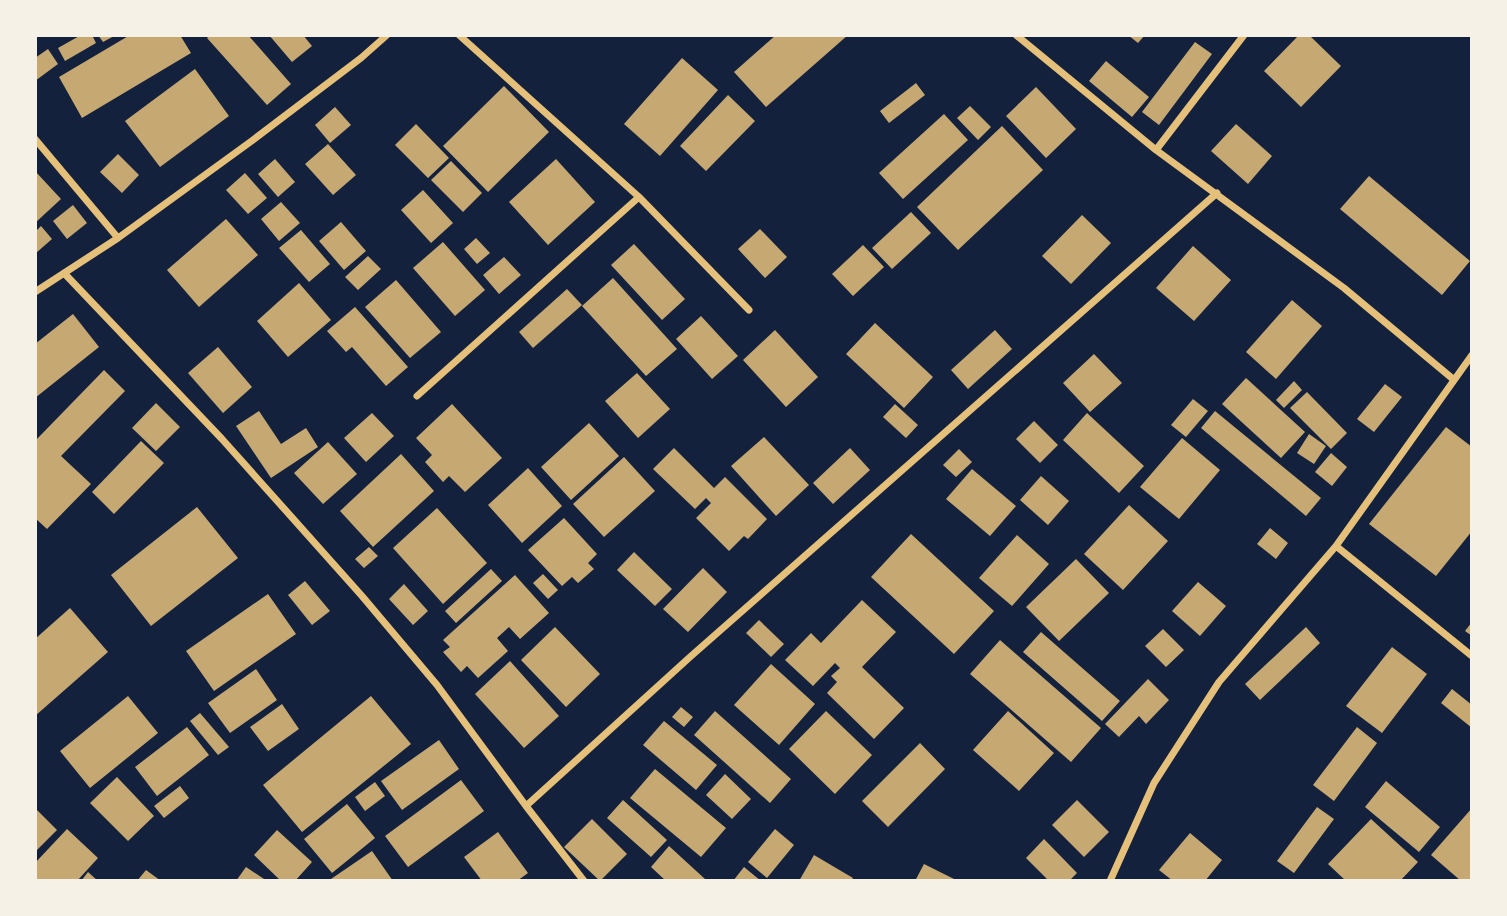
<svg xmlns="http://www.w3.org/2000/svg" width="1507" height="916" font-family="'IBM Plex Serif',serif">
<rect width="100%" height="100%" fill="#14213d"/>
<!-- building -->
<path fill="#c6a872" d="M 81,35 L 92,35 L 96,43 L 65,61 L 58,48 Z
M 98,35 L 116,35 L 103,42 Z
M 130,35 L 180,35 L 191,53 L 82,118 L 59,77 Z
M 210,35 L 248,35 L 291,84 L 267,105 L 207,38 Z
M 269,35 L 303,35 L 312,46 L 292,62 Z
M 776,35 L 848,35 L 766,107 L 734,72 Z
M 1128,35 L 1145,35 L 1138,43 Z
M 1299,35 L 1309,35 L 1341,66 L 1301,107 L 1264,71 Z
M 1195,42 L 1212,54 L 1159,125 L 1142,112 Z
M 48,49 L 58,64 L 35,81 L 35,58 Z
M 682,58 L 718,90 L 660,156 L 624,124 Z
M 1106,61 L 1149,97 L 1132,117 L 1089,81 Z
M 195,69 L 229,116 L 160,167 L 125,121 Z
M 916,83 L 925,95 L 889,123 L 880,111 Z
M 504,86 L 549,132 L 488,192 L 443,146 Z
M 1036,87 L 1076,129 L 1046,158 L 1006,116 Z
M 728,95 L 755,121 L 706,171 L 680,146 Z
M 970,106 L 991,127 L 978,140 L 957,118 Z
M 335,107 L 351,125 L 330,143 L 315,125 Z
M 944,114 L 968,140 L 903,199 L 879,173 Z
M 416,124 L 449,158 L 428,178 L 395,145 Z
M 1236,124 L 1272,156 L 1248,184 L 1211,151 Z
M 1002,126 L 1043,170 L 958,250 L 917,207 Z
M 328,144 L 356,175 L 333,195 L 305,164 Z
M 118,154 L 139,175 L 122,193 L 100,172 Z
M 275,159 L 295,182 L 278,197 L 258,174 Z
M 556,159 L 595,202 L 548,245 L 509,202 Z
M 451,161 L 482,193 L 463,212 L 431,180 Z
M 35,171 L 61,199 L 35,223 Z
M 245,173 L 267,198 L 248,214 L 226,190 Z
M 1369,176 L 1470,261 L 1442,295 L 1340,209 Z
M 423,190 L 453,223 L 431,243 L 401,210 Z
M 281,202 L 300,223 L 279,241 L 261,219 Z
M 73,205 L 87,223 L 67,239 L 53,221 Z
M 911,212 L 931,233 L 892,269 L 872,248 Z
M 1082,215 L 1111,243 L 1071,284 L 1042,256 Z
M 226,219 L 258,255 L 199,307 L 167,270 Z
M 341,222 L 366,251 L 344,270 L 319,241 Z
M 41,226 L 52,239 L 36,253 L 35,232 Z
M 760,229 L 787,257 L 765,278 L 738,249 Z
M 301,230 L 330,264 L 309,282 L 279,248 Z
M 476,238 L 490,253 L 477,264 L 464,249 Z
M 443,242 L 485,290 L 455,316 L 413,268 Z
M 634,244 L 685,299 L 662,320 L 611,265 Z
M 863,245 L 884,267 L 853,296 L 832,274 Z
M 1193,246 L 1231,280 L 1194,321 L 1156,288 Z
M 368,256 L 381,269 L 358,290 L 345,277 Z
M 504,257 L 521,275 L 499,294 L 483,275 Z
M 613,278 L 677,349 L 646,376 L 582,306 Z
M 396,280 L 441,332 L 410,358 L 365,307 Z
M 299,283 L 331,320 L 288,357 L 257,321 Z
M 567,289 L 582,305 L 533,348 L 519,332 Z
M 1292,300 L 1322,326 L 1276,379 L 1246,352 Z
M 355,307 L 408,367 L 386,386 L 352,347 L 346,352 L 327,331 Z
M 73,314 L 99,347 L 35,398 L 35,344 Z
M 701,316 L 738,356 L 712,379 L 676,339 Z
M 875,323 L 933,377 L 904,408 L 846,354 Z
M 775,330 L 818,377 L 786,407 L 743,360 Z
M 995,330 L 1012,349 L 968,389 L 951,370 Z
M 218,347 L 252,387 L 223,413 L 188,373 Z
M 1094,354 L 1122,383 L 1090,412 L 1063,383 Z
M 104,370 L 125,391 L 61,456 L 91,484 L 47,529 L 35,518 L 35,441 Z
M 637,373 L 670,409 L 638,438 L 605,401 Z
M 1246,378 L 1305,432 L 1281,458 L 1222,404 Z
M 1294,381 L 1302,390 L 1284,408 L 1276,400 Z
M 1385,384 L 1402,397 L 1374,432 L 1357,419 Z
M 1307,392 L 1347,433 L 1331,449 L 1290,408 Z
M 1193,399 L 1208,411 L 1186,437 L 1171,425 Z
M 156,403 L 180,427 L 156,451 L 132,428 Z
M 452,404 L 502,458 L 465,492 L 449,476 L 443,482 L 425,462 L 432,455 L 416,438 Z
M 895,404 L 918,425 L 906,438 L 883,417 Z
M 259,411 L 281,444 L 306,428 L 318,447 L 271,478 L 236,426 Z
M 1215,411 L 1321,498 L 1306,516 L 1201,428 Z
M 372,413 L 394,436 L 366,462 L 344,438 Z
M 1087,413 L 1144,466 L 1119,493 L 1063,440 Z
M 1034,421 L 1058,445 L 1040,463 L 1016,439 Z
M 589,423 L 619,456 L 571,500 L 541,467 Z
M 1446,427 L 1472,447 L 1472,531 L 1436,576 L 1369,524 Z
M 1309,434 L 1326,446 L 1314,464 L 1297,453 Z
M 764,437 L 809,485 L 776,516 L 731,466 Z
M 1182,438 L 1220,470 L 1179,519 L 1140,487 Z
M 141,441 L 164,463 L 114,514 L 92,492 Z
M 328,442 L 357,474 L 323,504 L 294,473 Z
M 674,448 L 714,488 L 725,477 L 767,519 L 748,539 L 744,536 L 729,551 L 696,518 L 711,503 L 706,498 L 695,509 L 653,469 Z
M 850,448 L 870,470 L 833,504 L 813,483 Z
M 959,449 L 972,462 L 956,477 L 943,465 Z
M 1331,453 L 1347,467 L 1332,486 L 1315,472 Z
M 401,454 L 434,491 L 373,547 L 340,511 Z
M 624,457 L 655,491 L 604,537 L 573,504 Z
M 528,468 L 562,506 L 522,543 L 488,505 Z
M 972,469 L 1016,506 L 990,536 L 946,499 Z
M 1041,476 L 1069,501 L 1048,525 L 1020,500 Z
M 1129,505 L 1168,541 L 1123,590 L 1084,554 Z
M 197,507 L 238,558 L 151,626 L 111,575 Z
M 437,508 L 487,563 L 443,604 L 393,548 Z
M 564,518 L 597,554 L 588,563 L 594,569 L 578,583 L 572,577 L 562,586 L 528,550 Z
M 1270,528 L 1288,543 L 1276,559 L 1257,544 Z
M 911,534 L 994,611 L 954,654 L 871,577 Z
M 1017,535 L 1049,564 L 1012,606 L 979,578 Z
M 369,547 L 378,556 L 364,568 L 355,559 Z
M 634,552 L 672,589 L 655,606 L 617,570 Z
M 1076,559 L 1109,593 L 1059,641 L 1026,607 Z
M 703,568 L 727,592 L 688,632 L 663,609 Z
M 491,569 L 502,581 L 456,623 L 445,611 Z
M 543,574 L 558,590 L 548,599 L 533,583 Z
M 515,575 L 549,613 L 520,639 L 509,627 L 497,638 L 508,651 L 478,678 L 467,666 L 461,672 L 443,652 L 450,647 L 443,640 Z
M 305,581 L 330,611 L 312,625 L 288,595 Z
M 1198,582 L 1226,606 L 1200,636 L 1172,611 Z
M 404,584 L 428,611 L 413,625 L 389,599 Z
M 268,594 L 296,634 L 214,691 L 186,651 Z
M 862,600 L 896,632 L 862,667 L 904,708 L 874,739 L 827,693 L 837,682 L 831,676 L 840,668 L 835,663 L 813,686 L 785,660 L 811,633 L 821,643 Z
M 70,608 L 108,652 L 35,716 L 35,639 Z
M 759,620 L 784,644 L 771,657 L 746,633 Z
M 1472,622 L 1472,636 L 1465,631 Z
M 555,627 L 600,674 L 566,707 L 521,660 Z
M 1306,627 L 1320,643 L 1260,700 L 1245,684 Z
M 1163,629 L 1184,650 L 1166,667 L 1145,646 Z
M 1041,632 L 1120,701 L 1102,721 L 1023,652 Z
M 1000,640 L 1101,728 L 1071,762 L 970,674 Z
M 1392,647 L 1427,674 L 1382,733 L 1346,706 Z
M 510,661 L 559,716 L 524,748 L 475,694 Z
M 771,664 L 815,704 L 779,745 L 734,705 Z
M 256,669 L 277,700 L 230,733 L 208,703 Z
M 1148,679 L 1169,700 L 1146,724 L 1139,716 L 1119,737 L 1105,724 Z
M 1452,689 L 1472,705 L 1472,728 L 1441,703 Z
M 128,696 L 158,733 L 90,788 L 60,751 Z
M 371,696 L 411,744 L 302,832 L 263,785 Z
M 282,704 L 299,729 L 268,751 L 250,727 Z
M 681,707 L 693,717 L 684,727 L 672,717 Z
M 715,711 L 791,779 L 770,803 L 694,735 Z
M 826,711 L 872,755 L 835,794 L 789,749 Z
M 1008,711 L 1054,753 L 1019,791 L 973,750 Z
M 200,713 L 229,747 L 218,755 L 190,721 Z
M 664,721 L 717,765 L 696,790 L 643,745 Z
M 187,727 L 209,755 L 157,796 L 135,767 Z
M 1357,727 L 1377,743 L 1334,801 L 1313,785 Z
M 439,740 L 459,769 L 402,810 L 381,781 Z
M 920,743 L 945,769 L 888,827 L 862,801 Z
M 655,769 L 726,828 L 701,857 L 630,798 Z
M 725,774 L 751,799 L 732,819 L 706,795 Z
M 117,777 L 154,816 L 128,841 L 90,803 Z
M 461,780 L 484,811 L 408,867 L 385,836 Z
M 1386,781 L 1440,827 L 1419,852 L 1365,807 Z
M 375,782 L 385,796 L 365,811 L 355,797 Z
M 180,786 L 189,798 L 164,818 L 154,806 Z
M 623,800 L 667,840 L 651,857 L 607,818 Z
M 1077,800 L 1109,832 L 1084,857 L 1052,825 Z
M 347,804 L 375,838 L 332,873 L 304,839 Z
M 1317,807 L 1334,819 L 1294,873 L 1277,861 Z
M 35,808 L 57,830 L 35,852 Z
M 1472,808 L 1472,881 L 1461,881 L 1431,855 Z
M 592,819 L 627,854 L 600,881 L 564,847 Z
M 1371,819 L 1418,862 L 1400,881 L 1346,881 L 1328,864 Z
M 67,829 L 98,858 L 77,881 L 35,881 L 35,863 Z
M 775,829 L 794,845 L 767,878 L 748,862 Z
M 277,830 L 312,862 L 295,881 L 281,881 L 254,855 Z
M 498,832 L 528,873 L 517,881 L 482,881 L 464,857 Z
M 1190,833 L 1222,860 L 1205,881 L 1173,881 L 1159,870 Z
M 1044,839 L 1077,873 L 1069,881 L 1049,881 L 1026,858 Z
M 669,846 L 705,879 L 703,881 L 666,881 L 651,867 Z
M 372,851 L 393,881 L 332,881 L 331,879 Z
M 814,855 L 853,878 L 851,881 L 799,881 Z
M 924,864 L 958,881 L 915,881 Z
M 246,867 L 267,881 L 236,881 Z
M 744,867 L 761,881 L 733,881 Z
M 146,870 L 161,881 L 137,881 Z
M 88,872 L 98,881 L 81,881 Z"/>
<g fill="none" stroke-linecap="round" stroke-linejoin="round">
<!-- minor -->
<path stroke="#e5c07b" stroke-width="7" d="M 459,35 L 639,197 L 749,310
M 1016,35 L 1156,150 L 1344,288 L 1453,379
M 35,139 L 118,238
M 1156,150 L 1244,35
M 64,273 L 222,439 L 362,596 L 437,685 L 526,806 L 584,881
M 35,292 L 118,238 L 253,140 L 361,58 L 387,35
M 417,396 L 639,197
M 1336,546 L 1472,656
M 526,806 L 690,657 L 1217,193
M 1110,881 L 1154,783 L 1219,682 L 1336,546 L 1472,355"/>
</g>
<!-- border -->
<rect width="1507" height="916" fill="none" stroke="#f6f1e7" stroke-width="74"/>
</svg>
